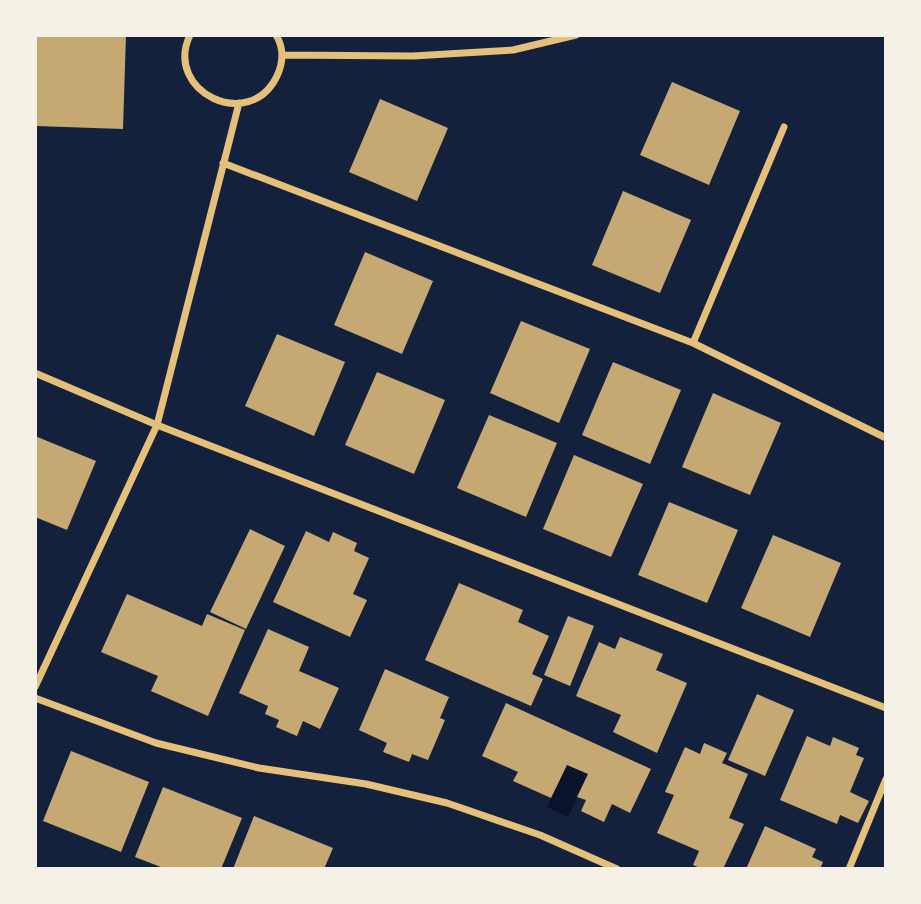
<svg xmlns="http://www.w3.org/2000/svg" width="921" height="904" font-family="Figtree,sans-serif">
<rect width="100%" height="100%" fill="#14213d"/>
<!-- water -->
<path fill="#0b132b" d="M 567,765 L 588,774 L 568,817 L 547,807 Z"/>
<!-- building -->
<path fill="#c6a872" d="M 35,35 L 126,35 L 123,129 L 35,126 Z
M 672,82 L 740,111 L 709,185 L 640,155 Z
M 380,99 L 448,128 L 417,201 L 349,172 Z
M 623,191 L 691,220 L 660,293 L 592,265 Z
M 365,252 L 433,281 L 402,354 L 334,325 Z
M 521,321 L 590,349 L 559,423 L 490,393 Z
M 277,334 L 345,362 L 314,436 L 245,406 Z
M 613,362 L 681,390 L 650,464 L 582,435 Z
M 377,372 L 445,400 L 414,474 L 345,445 Z
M 713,393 L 781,423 L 750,495 L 682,467 Z
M 489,415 L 557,443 L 526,517 L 457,488 Z
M 35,436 L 96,461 L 67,530 L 35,517 Z
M 574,455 L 643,484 L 611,557 L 543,529 Z
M 669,502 L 738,530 L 707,603 L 638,575 Z
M 250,529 L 285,546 L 246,629 L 210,612 Z
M 306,531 L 329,542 L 333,532 L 357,543 L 354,551 L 369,558 L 353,594 L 367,600 L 350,637 L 273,602 Z
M 773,535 L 841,563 L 810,637 L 741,608 Z
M 459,583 L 523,610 L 518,622 L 549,636 L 532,674 L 543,679 L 531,706 L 425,660 Z
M 127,594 L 202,626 L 207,614 L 245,630 L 208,716 L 151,691 L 158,676 L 101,652 Z
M 568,616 L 594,626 L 570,686 L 544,675 Z
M 268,629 L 309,647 L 299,671 L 339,688 L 320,729 L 303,721 L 297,736 L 276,727 L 279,720 L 265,714 L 268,706 L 239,693 Z
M 620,637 L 663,654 L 656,670 L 687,683 L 657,753 L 613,732 L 621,715 L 576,696 L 599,642 L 615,649 Z
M 385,669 L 449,697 L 440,718 L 445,720 L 428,760 L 412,754 L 409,762 L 383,752 L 387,743 L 359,730 Z
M 757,694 L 794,710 L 765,776 L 728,760 Z
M 506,703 L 651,769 L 630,813 L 612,804 L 604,822 L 581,811 L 586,800 L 577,797 L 588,774 L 567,765 L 551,798 L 513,781 L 518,772 L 482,756 Z
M 807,736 L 830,746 L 833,737 L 859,748 L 856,755 L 864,758 L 850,792 L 869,801 L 858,823 L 840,815 L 837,824 L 780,800 Z
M 704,743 L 727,753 L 722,763 L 748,774 L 729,818 L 744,824 L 723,869 L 702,869 L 693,865 L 699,851 L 657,833 L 674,795 L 665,792 L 685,747 L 700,754 Z
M 71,751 L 149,782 L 121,852 L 43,821 Z
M 163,787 L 242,818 L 221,869 L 166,869 L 135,857 Z
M 254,816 L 333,848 L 324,869 L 233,869 Z
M 765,826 L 816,849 L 812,857 L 823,862 L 820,869 L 746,869 Z"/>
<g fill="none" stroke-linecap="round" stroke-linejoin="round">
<!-- minor -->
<path stroke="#e5c07b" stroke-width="7" d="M 190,35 C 163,92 250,133 277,76 C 283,63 284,48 276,35
M 282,55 L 413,56 L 513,50 L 576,35
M 223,163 L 693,343 L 886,438
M 693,343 L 784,127
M 35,373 L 157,425 L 886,708
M 35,687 L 157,425 L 239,103
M 35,698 L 156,743 L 259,768 L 366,784 L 447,803 L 540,835 L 617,869
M 849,869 L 886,779"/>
</g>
<!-- border -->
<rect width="921" height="904" fill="none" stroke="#f6f1e7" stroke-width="74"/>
</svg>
